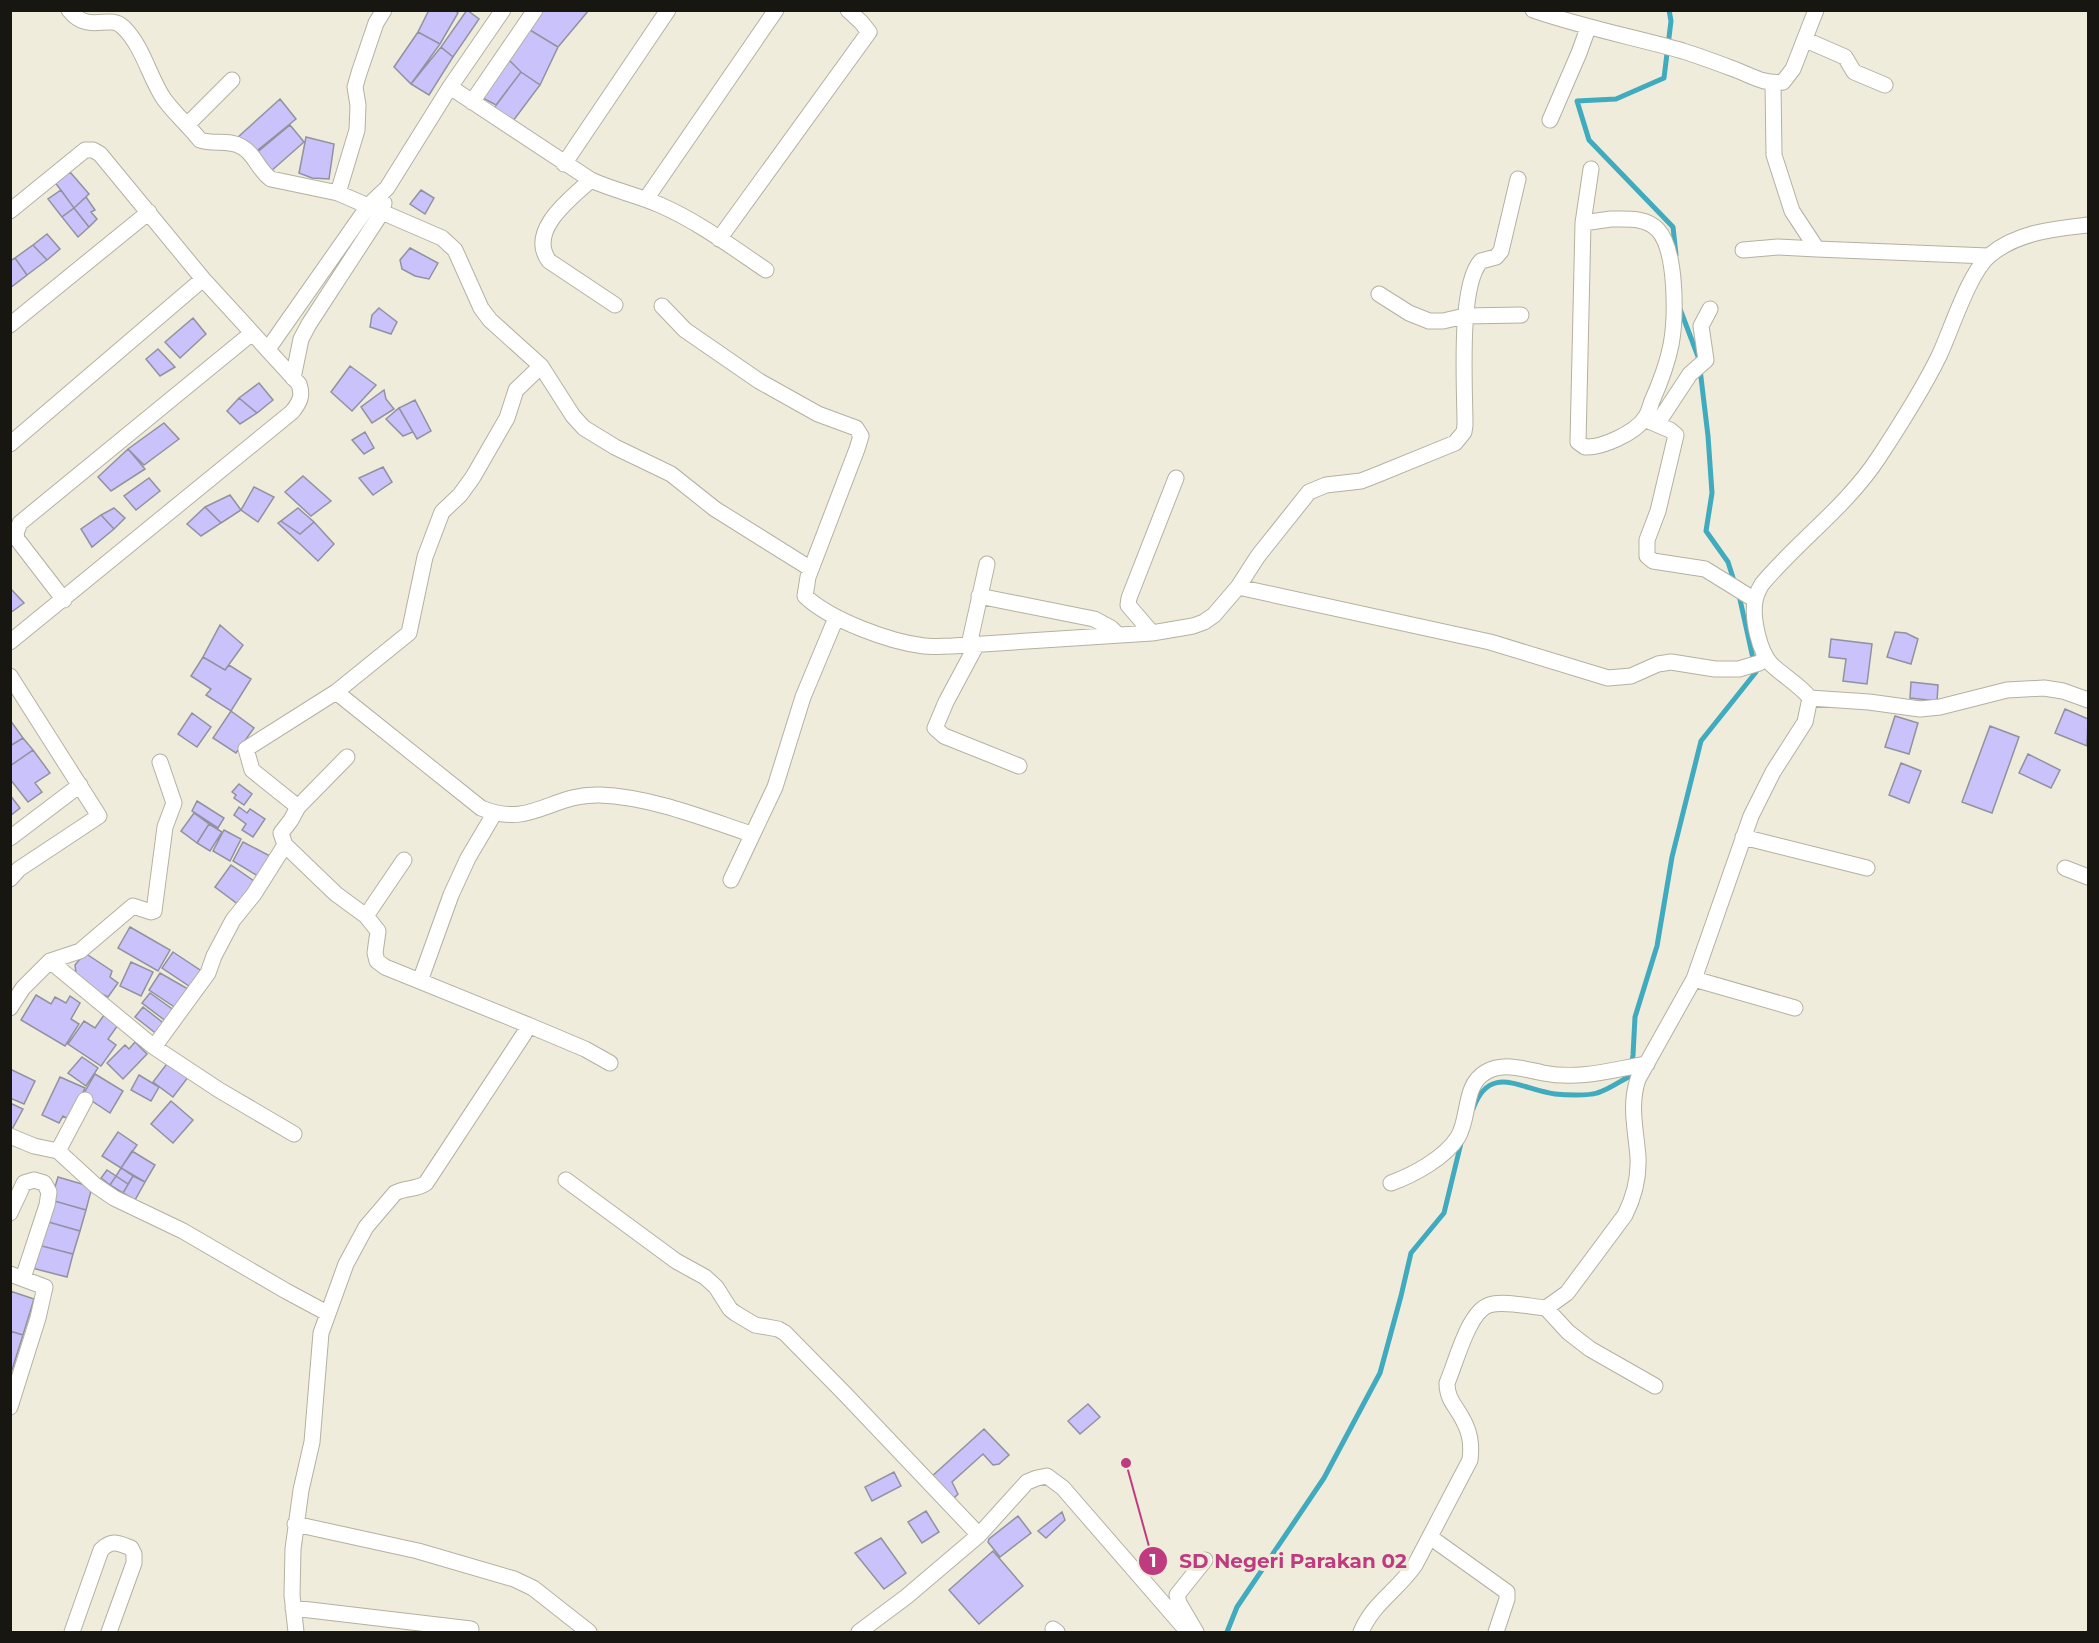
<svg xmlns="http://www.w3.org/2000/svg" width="2099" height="1643" font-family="Montserrat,sans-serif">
<rect width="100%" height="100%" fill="#efecdb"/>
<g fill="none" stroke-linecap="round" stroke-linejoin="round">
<!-- stream -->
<path stroke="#40aabe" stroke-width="5" d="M 1669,10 L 1671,21 L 1664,78 L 1616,99 L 1577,101 L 1589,140 L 1673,227 L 1676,255
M 1680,309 L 1699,359
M 1700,369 L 1708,436 L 1712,493 L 1706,531 L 1728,562 L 1735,584
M 1473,1109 C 1490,1062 1521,1090 1555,1094 C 1564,1095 1588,1096 1597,1093 C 1608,1090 1619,1082 1630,1076 L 1633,1055 L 1635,1017 L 1657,946 L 1672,857 L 1701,741 L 1756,672 L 1739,595
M 1227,1632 L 1237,1607 L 1324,1478 L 1380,1373 L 1401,1296 L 1411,1253 L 1444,1213 L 1461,1143"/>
</g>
<!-- building -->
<path fill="#cac2fb" stroke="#9291a0" stroke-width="1.5" d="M 429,10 L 454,10 L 458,13 L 440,44 L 418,32 Z
M 467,10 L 479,19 L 453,57 L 441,47 Z
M 537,10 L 589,10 L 558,47 L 525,27 Z
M 525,27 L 558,47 L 540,85 L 521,72 L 506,57 Z
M 418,32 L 440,44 L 411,84 L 394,67 Z
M 441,47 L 453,57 L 429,95 L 411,84 Z
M 506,57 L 521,72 L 496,105 L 479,96 Z
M 521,72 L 540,85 L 510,125 L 491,112 Z
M 280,99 L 296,119 L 253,154 L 237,138 Z
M 290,125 L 304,142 L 270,172 L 254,155 Z
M 306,137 L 334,144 L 329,179 L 312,178 L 299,173 Z
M 70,172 L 89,194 L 74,208 L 54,181 Z
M 61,190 L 74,208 L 62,217 L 48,199 Z
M 421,190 L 434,198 L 425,214 L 410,204 Z
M 86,197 L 95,210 L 91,212 L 97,219 L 89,227 L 74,208 Z
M 74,208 L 89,227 L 78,237 L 62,217 Z
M 47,234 L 60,249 L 47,260 L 33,245 Z
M 33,245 L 47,260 L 27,275 L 15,258 Z
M 410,248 L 438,263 L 429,279 L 415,276 L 402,269 L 400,260 Z
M 15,258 L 27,275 L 10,288 L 10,261 Z
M 379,308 L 397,322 L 391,334 L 370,327 L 372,315 Z
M 193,318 L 206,334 L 180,358 L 165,342 Z
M 158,349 L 175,367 L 160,376 L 146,359 Z
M 350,366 L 376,385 L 352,411 L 331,392 Z
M 259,383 L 273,400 L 257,413 L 239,398 Z
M 384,390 L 386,399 L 394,409 L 372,423 L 361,407 Z
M 239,398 L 257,413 L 240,424 L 227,411 Z
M 415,400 L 431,431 L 417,439 L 399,408 Z
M 399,408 L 413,432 L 403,436 L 386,419 Z
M 164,423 L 179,439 L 144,465 L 128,449 Z
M 365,432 L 374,448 L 364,454 L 352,440 Z
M 128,449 L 145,469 L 111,491 L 98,477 Z
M 383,467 L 392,482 L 373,495 L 359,478 Z
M 303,476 L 331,501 L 311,516 L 285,492 Z
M 149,478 L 160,491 L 136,510 L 124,496 Z
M 254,487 L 274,497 L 258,522 L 241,510 Z
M 230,495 L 241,510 L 221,523 L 205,507 Z
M 205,507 L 221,523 L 201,536 L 187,524 Z
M 114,508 L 125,518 L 114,529 L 101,515 Z
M 298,508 L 314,522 L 300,534 L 281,521 Z
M 101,515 L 114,529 L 92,547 L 81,529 Z
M 281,521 L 300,534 L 314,522 L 334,544 L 318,561 L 278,523 Z
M 10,588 L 24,603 L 10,613 Z
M 220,625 L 243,645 L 225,670 L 203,657 Z
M 1895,632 L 1906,633 L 1918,639 L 1911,664 L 1887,657 Z
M 1831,639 L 1872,644 L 1867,684 L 1843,681 L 1846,659 L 1829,657 Z
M 203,657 L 225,670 L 229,665 L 251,679 L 231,711 L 206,695 L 211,689 L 191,676 Z
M 1911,682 L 1938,685 L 1937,701 L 1910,698 Z
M 2065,709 L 2088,719 L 2087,746 L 2055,733 Z
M 231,711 L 254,728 L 236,753 L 213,738 Z
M 192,713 L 211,727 L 197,747 L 178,734 Z
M 1895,716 L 1918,723 L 1909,754 L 1885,747 Z
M 10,720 L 23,738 L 10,746 Z
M 1990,726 L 2019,737 L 1992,813 L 1962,802 Z
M 23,738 L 33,750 L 10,766 L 10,746 Z
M 33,750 L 50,773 L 35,783 L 42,792 L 28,802 L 10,779 L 10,766 Z
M 2028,754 L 2060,770 L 2051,788 L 2019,773 Z
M 1901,763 L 1921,771 L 1909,803 L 1889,795 Z
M 239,784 L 252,794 L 244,805 L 234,798 L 236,795 L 232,792 Z
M 10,795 L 20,808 L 10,816 Z
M 197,801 L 224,818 L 218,828 L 192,811 Z
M 239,807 L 247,813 L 250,809 L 265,819 L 253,837 L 242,830 L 246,824 L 234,815 Z
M 194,813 L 209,824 L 197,843 L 181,831 Z
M 209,824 L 222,832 L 210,851 L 197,843 Z
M 224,830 L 241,839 L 230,861 L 213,851 Z
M 243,842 L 270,856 L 258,876 L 233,861 Z
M 231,865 L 257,883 L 239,905 L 215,887 Z
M 130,927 L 170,950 L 158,971 L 118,948 Z
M 173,952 L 203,972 L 192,988 L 162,968 Z
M 85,953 L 112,971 L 110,977 L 118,983 L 108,997 L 77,982 L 75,965 Z
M 131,962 L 153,972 L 141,996 L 120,986 Z
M 160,973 L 188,989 L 176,1008 L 149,990 Z
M 150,993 L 175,1011 L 167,1022 L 142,1003 Z
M 36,995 L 51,1004 L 55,997 L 66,1003 L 70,996 L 80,1003 L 71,1019 L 79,1024 L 65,1046 L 21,1020 Z
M 143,1007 L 166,1025 L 158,1035 L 135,1017 Z
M 104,1015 L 118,1025 L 108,1039 L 116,1045 L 101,1066 L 68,1044 L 84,1021 L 95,1028 Z
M 135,1042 L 147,1054 L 123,1079 L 107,1063 L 125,1045 L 129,1049 Z
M 82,1057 L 98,1068 L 86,1086 L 68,1073 Z
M 169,1061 L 189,1076 L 173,1097 L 153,1082 Z
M 10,1069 L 35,1081 L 24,1104 L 10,1098 Z
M 95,1074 L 123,1091 L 110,1113 L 83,1095 Z
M 139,1075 L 159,1087 L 151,1101 L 131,1090 Z
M 60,1077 L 85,1088 L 70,1120 L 63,1116 L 59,1123 L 42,1115 Z
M 171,1101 L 193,1120 L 173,1143 L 151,1124 Z
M 10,1103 L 23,1109 L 10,1133 Z
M 118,1132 L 137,1145 L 121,1168 L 102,1156 Z
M 132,1151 L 155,1165 L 145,1182 L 121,1168 Z
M 121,1168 L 133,1176 L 128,1184 L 116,1176 Z
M 107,1170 L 116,1176 L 110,1185 L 101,1178 Z
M 116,1176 L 128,1184 L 123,1193 L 110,1185 Z
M 133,1176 L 145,1182 L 135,1200 L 123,1193 Z
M 58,1177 L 92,1187 L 86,1210 L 51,1200 Z
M 51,1200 L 86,1210 L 80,1231 L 45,1221 Z
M 45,1221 L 80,1231 L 73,1254 L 38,1245 Z
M 38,1245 L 73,1254 L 67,1277 L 32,1268 Z
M 10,1291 L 34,1299 L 23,1335 L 10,1331 Z
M 10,1331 L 23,1335 L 12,1370 L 10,1370 Z
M 1088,1404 L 1100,1417 L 1080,1434 L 1068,1421 Z
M 984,1429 L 1009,1455 L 999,1464 L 993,1465 L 983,1454 L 952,1482 L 958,1494 L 951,1501 L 930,1478 Z
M 894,1472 L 901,1486 L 872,1501 L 865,1487 Z
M 926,1511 L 939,1532 L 922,1543 L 908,1522 Z
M 1062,1512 L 1065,1520 L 1046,1538 L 1038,1531 Z
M 1018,1516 L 1031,1533 L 1000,1557 L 988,1542 L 989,1539 Z
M 881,1538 L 906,1573 L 884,1589 L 855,1553 Z
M 993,1551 L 1023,1586 L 979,1624 L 949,1590 Z"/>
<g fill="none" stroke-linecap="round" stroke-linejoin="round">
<defs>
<path id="minor" d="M 69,10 C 89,35 109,13 123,27 C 143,46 149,77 164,99 C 174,113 189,126 200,140 C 214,145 229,139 242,147 C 255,154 258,170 271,179 L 338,193 L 442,238 L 455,250 L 481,308 L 490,320 L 541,366 L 573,416 L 584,428 L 615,447 L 671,474 L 715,509 L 811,569
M 503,10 L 450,87 L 591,180 C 613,190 637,195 660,205 C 697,221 732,247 766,270
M 1533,10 C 1582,27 1633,37 1683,51 C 1699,56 1715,62 1731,68 C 1749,74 1763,85 1783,82 L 1793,69 L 1816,10
M 1806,40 L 1845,57 L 1854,72 L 1885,85
M 1773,84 L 1774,155 L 1792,211 L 1817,249 L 1988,256
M 472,102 L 535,10
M 1550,120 L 1579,53 L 1588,28
M 188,124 L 232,80
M 564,164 L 668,10
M 591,180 C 570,199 527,231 549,261 L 615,305
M 338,193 L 357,130 L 358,105 L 355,87 L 359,73 L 376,23 L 384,10
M 646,199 L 776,10
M 10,211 L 85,150 L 93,150 L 100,154 L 203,279 L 299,384 C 303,396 300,402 292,412 L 10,642
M 1611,219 C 1627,219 1646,217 1658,230 C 1677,251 1676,318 1671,345 C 1667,365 1660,383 1652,401 C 1650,407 1648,414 1645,418 C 1635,433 1602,448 1585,447 L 1578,442 L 1583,223 Z
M 1583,223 L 1591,169
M 719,239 L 869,32 L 861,22 L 848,10
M 1743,250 L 1778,247 L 1817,249
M 1379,294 L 1409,313 L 1429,321 L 1443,321 L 1465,316 L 1521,315
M 662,306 L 685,330 L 759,381 L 818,414 L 856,428 L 861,436 L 857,449 L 808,577 L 805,596 C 830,620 890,642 924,646 C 933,647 943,646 952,646 L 1152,633 L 1193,626 L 1204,622 L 1214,615 L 1238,587 L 1490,642 L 1608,678 L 1631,676 L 1658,664 L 1671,662 L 1715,669 L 1739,669 L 1759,663 L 1766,657
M 10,325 L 149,212
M 268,349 L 369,205 L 387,188 L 450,87
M 293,378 L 301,339 L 309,324 L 382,212 L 384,203
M 1644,419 L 1670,430 L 1676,435 L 1658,511 L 1647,540 L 1647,556 L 1653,561 L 1705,569 L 1755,600
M 1657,424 L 1690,374 L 1706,360 L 1701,326 L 1710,309
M 10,444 L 203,279
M 1238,587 L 1258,556 L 1309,492 L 1326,485 L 1361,481 L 1374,476 L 1455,443 L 1464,432 L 1465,425 C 1465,389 1458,285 1481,261 L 1496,257 L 1501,251 L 1518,179
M 979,596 L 1094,619 L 1111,628 L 1118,635
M 64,600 L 17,539 L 16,533 L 20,523 L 252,333
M 1152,633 L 1128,605 L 1129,598 L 1176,478
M 977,644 L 946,702 L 935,728 L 944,736 L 1019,766
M 969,645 L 987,564
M 10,676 L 99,816 L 19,869 L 10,879
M 336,692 L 481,808 C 531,829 552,793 600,795 C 651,797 703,818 751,834
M 1810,698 L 1869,702 L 1920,709 L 1940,707 L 2007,690 L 2044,688 L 2063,691 L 2088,700
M 298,807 L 252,770 L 246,749 L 336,692 L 409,633 L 425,557 L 442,512 L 460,495 L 473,477 L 507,418 L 516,390 L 541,366
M 1743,837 L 1867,868
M 10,838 L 80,785
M 2065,868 L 2088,877
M 731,880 L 775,787 L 803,697 L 836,618
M 366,916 L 404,860
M 50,961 L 154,1047 L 219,1090 L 294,1134
M 1694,979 L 1795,1008
M 420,981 L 451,895 L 468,858 L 494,814
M 10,1008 L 23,988 L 50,961 L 80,951 L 133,906 L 151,912 L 154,911 L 165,827 L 174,803 L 160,762
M 528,1025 L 585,1049 L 610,1063
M 154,1047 L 208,973 L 214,956 L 233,920 L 254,894 L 285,845
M 10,1136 L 34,1146 L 58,1151 L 95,1185 L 114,1198 L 183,1231 L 286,1291 L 327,1313
M 58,1151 L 85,1100
M 566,1180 L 676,1261 L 705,1277 L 716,1287 L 730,1309 L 735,1313 L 755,1325 L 778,1329 L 785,1333 L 845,1394 L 979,1535
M 1391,1183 C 1413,1175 1445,1158 1458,1137 C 1470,1117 1463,1085 1486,1072 C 1504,1062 1524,1069 1543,1073 C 1580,1080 1611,1070 1647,1064
M 10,1213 L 24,1183 L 34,1180 L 44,1183 L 49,1192 L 47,1205 L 23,1278
M 10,1274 L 45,1287 L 38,1318 L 10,1407
M 1546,1308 L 1568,1332 L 1590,1349 L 1655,1386
M 295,1524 L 418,1551 L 514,1579 L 533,1588 L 589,1632
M 1430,1537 L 1507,1592 L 1507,1599 L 1496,1632
M 293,1608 L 471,1629
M 1053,1629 L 1057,1632
M 72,1632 L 101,1550 C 112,1539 118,1543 131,1548 L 134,1554 L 134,1563 L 109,1632
M 296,1632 L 292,1595 L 293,1549 L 301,1490 L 312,1442 L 321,1333 L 346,1264 L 366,1227 L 395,1193 C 406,1187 417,1190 426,1183 L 524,1034 L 528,1025 L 385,967 L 377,961 L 375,953 L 378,931 L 366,916 L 336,894 L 285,845 L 281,833 L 291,820 L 298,807 L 347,757
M 859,1632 L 906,1597 L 979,1535 L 1027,1482 L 1037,1478 L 1047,1476 L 1063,1488 L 1188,1632
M 1196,1632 L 1179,1603 L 1177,1595 L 1205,1560
M 1361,1632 C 1373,1603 1397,1591 1415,1565 L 1470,1460 C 1472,1444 1470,1432 1462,1418 C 1455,1405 1447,1399 1447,1383 C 1456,1363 1468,1312 1489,1305 C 1504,1300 1531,1307 1546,1308 L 1567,1293 L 1625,1215 C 1634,1197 1639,1178 1638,1157 C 1636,1130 1629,1106 1638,1079 L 1694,979 L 1751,816 L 1773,772 L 1805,722 L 1810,698 C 1799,684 1783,676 1771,664 C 1759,651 1752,618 1755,601 C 1756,595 1759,589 1762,584 C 1799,540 1847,506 1879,457 C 1900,425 1922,391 1939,356 C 1951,331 1969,272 1990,255 C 2018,232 2054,229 2088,225"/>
</defs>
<!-- minor casing -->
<use href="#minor" stroke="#b4b1a2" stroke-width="17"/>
<!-- minor -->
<use href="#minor" stroke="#fff" stroke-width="15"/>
</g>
<!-- callouts -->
<path fill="none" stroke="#bf3b7f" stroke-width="2" d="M1126 1463L1153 1561"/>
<g fill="#bf3b7f" stroke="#efecdb" stroke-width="2">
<circle cx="1126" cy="1463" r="6"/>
<circle cx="1153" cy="1561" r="15"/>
</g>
<g font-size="18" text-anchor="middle" font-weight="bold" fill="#fff">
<text x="1153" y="1567">1</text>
</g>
<g font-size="20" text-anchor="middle" font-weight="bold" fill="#bf3b7f" stroke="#efecdb" stroke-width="6" stroke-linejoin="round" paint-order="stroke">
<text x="1293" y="1568">SD Negeri Parakan 02</text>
</g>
<!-- border -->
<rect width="2099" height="1643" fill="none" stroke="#171611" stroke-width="24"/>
</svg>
